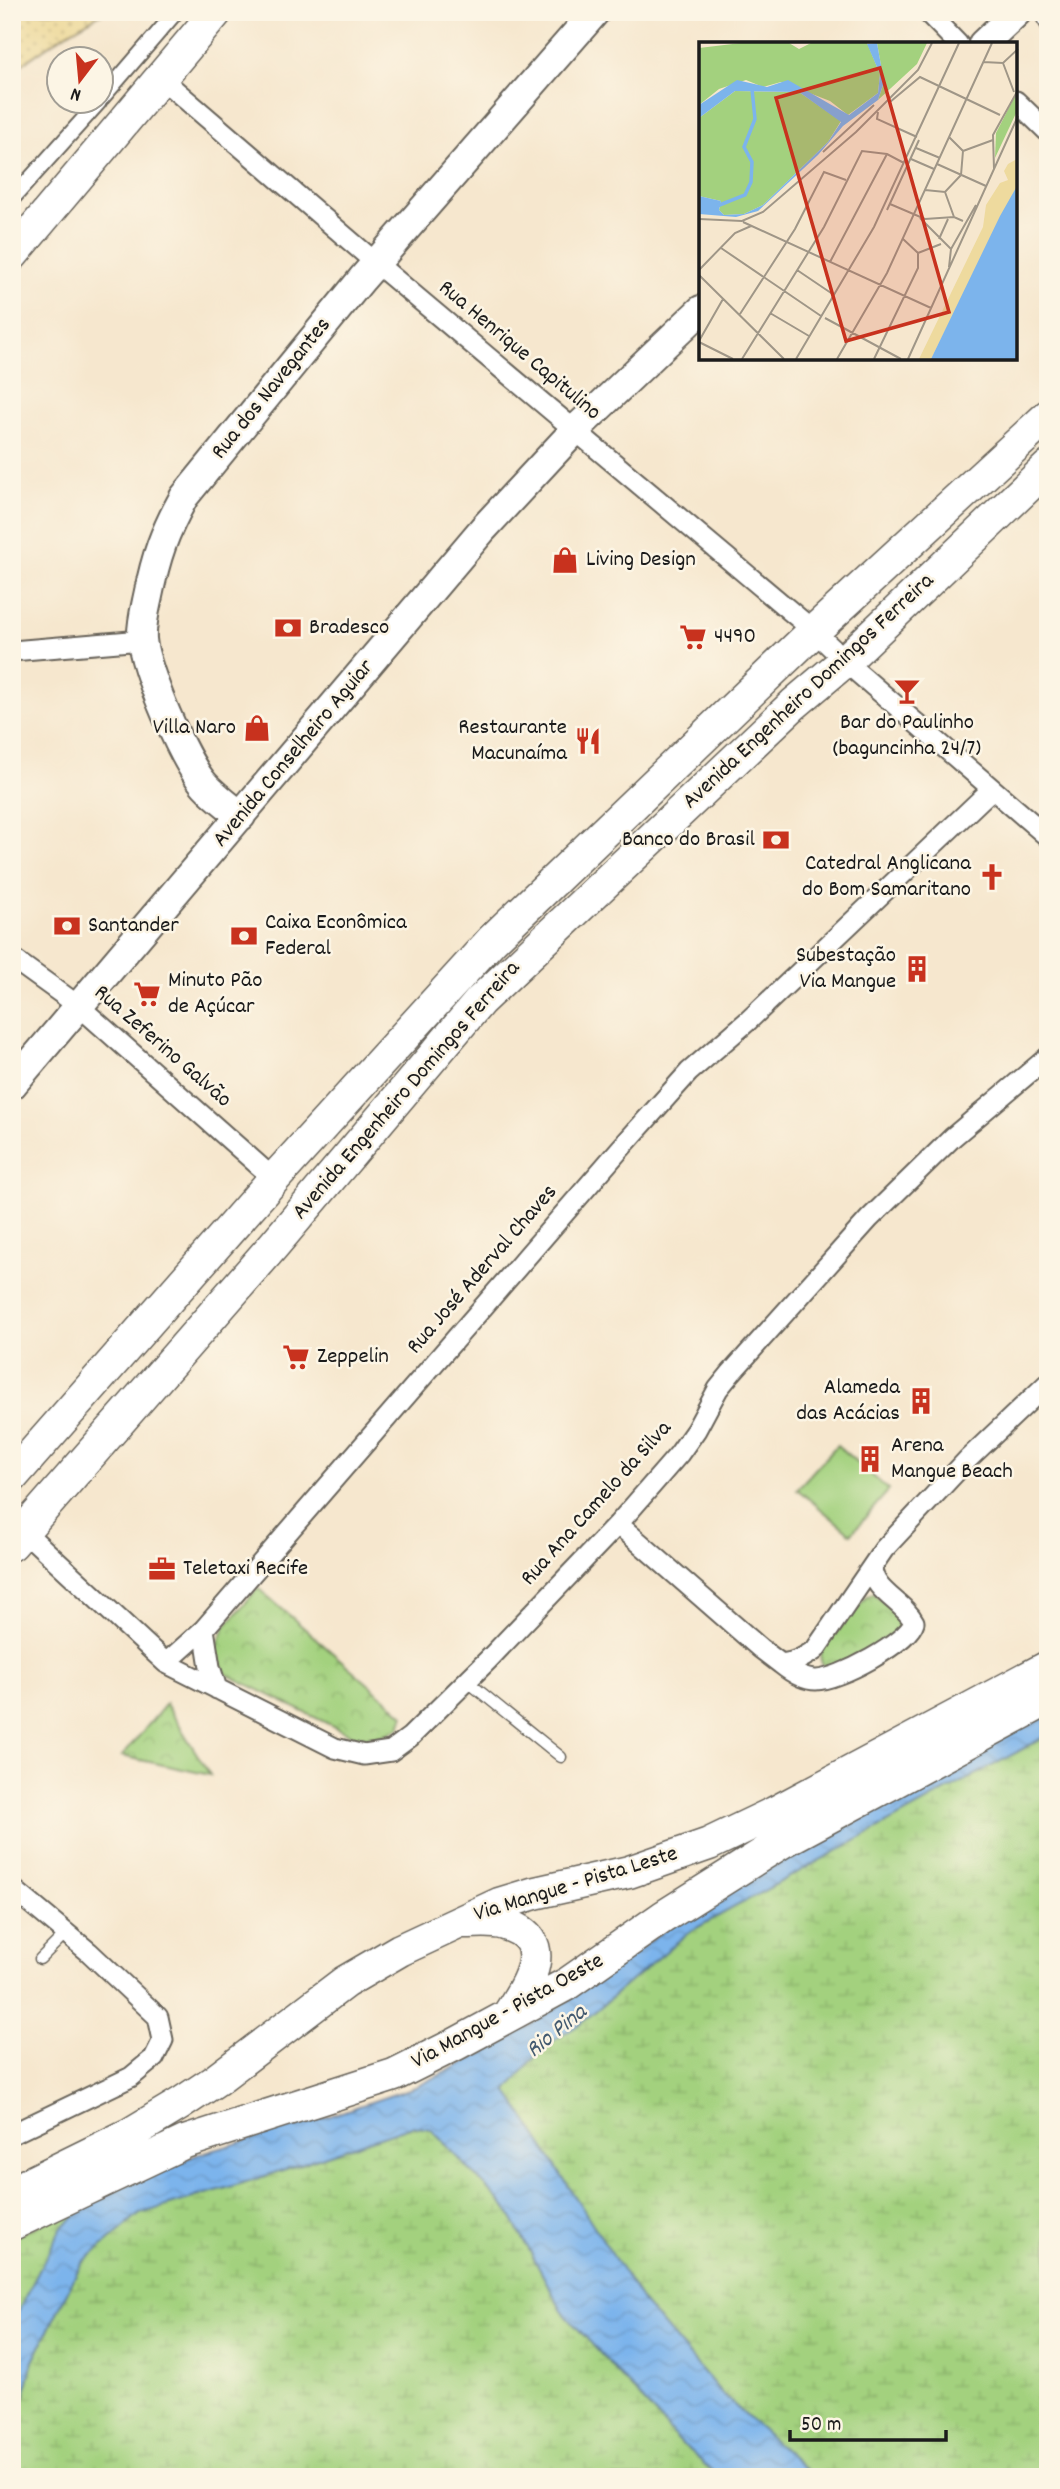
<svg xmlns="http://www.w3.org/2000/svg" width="1060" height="2489" font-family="Dekko,sans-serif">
<defs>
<pattern id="wetland-marsh" width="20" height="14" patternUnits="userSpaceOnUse" patternTransform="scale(1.75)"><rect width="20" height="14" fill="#a3d17e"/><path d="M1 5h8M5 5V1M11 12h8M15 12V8" fill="none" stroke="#8cb36c"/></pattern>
<pattern id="sand-dots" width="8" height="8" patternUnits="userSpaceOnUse" patternTransform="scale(1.75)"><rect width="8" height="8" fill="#eeda9e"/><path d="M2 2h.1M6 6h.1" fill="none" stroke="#ccba88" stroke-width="1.8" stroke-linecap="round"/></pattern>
<pattern id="park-crowns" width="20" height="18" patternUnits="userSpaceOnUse" patternTransform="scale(1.75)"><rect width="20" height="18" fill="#a3d17e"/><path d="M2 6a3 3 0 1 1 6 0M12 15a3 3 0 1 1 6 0" fill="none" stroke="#8cb36c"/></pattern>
<pattern id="water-waves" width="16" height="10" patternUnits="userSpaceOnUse" patternTransform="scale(1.75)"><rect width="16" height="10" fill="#7cb4ec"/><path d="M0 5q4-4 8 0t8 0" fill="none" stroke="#6b9aca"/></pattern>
</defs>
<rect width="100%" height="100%" fill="#fcf5e5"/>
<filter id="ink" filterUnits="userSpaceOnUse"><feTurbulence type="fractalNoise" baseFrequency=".0143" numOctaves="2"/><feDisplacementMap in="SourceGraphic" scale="14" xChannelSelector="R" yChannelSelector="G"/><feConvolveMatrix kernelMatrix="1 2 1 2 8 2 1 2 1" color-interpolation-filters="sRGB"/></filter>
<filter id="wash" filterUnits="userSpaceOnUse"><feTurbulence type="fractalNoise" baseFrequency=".00686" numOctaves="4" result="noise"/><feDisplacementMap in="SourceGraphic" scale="28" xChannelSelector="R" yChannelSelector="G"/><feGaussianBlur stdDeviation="1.57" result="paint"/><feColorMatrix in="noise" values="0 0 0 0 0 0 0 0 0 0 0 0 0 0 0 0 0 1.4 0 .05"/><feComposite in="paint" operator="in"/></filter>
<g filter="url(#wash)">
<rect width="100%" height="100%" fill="#f6e7ce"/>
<!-- green -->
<path fill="#a3d17e" stroke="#60764d" stroke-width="2" d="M 837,1445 L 889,1490 L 851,1534 L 797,1489 Z"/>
<!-- wetland -->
<path fill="url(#wetland-marsh)" stroke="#60764d" stroke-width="2" d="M 1048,1735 L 1048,2477 L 814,2477 L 723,2395 L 642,2301 L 506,2090 L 543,2047 L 580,2024 L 689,1932 Z
M 412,2126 L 431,2129 L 508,2210 L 562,2311 L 682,2444 L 719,2477 L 14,2477 L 14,2436 L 33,2361 L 81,2264 L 140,2213 L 259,2178 Z
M 98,2197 L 12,2323 L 12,2238 Z"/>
<!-- sand -->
<path fill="url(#sand-dots)" stroke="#857b5d" stroke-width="2" d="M 12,12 L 104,12 L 64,35 L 12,71 Z"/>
<!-- park -->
<path fill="url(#park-crowns)" stroke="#60764d" stroke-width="2" d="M 258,1588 L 404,1715 L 400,1727 C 381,1738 372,1740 351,1735 L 226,1674 L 215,1651 L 225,1627 Z
M 873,1593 L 898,1615 L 900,1626 L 895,1632 L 848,1665 L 826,1669 C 820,1663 819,1657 822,1649 L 867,1596 Z
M 166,1704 L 210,1775 L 122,1756 Z"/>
<!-- water -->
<path fill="url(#water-waves)" stroke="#4c6884" stroke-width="2" d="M 1048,1713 L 1048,1735 L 689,1932 L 580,2024 L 543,2047 L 507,2090 L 642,2301 L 723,2395 L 814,2477 L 719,2477 L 682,2444 L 562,2311 L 508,2210 L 431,2129 L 412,2126 L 259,2178 L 140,2214 L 81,2264 L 33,2361 L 14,2436 L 12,2477 L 12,2323 L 61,2228 L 98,2197 L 197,2155 L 315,2121 L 418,2086 L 502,2044 L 613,1969 L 688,1913 Z"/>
</g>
<g filter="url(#ink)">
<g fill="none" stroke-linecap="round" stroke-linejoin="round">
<defs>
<path id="service" d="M 1038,12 L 1048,29
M 467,1681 L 561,1757
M 40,1959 L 66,1933"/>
<path id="pedestrian" d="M 102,98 L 176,12
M 12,199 L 99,102"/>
<path id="minor" d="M 927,12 L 958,44
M 162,79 L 377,264 L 814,631 L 857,672 L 1048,837
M 1016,101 L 1048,132
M 12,651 L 142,640
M 12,958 L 80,1007 L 274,1179
M 618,1524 L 760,1648 L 781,1664 C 795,1663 804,1657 815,1650 L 884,1549 L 968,1459 L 1048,1383
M 24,1531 L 166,1663 L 335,1748 L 364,1755 L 391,1751 L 410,1737 L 488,1660 L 618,1524 L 679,1454 L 696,1430 L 718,1389 L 731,1373 L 869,1219 L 953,1137 L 1048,1057
M 204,1629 L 210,1667 L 217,1689
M 166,1663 L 204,1629 L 620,1149 L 689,1072 L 749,1020 L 992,789
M 781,1664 C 791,1672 803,1680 816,1680 C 838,1680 908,1643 914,1622 C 904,1602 873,1591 872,1568
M 12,1888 L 89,1952 L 158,2017 L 163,2040 L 154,2058 L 131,2077 L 12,2134"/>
<path id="secondary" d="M 983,44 L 1017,12
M 241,816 C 229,806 215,796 205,785 C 184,762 144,669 142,639 C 141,625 145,610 148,596 C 156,556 164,533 184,497 L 362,279 L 595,12
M 12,1085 L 483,529 L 576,429 L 701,310"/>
<path id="primary" d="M 12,255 L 216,12
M 12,1477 L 274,1179 L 492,940 L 814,631 L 1048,416
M 12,1544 L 273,1246 L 480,1001 L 794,704 L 845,661 L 1048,467
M 466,1922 C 478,1922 493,1920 505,1924 C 557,1940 528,1984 509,2014
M 12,2192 L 130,2134 L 180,2104 L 216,2080 L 345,1982 L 400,1950 L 499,1904 L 535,1893 L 629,1872 L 709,1844 L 774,1813 L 1048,1667
M 12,2224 L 185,2142 L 394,2075 L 456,2044 L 567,1984 L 663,1917 L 782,1842 L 1048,1699"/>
</defs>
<!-- service casing -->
<use href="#service" stroke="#68635a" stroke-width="13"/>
<!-- pedestrian casing -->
<use href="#pedestrian" stroke="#68635a" stroke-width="18"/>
<!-- minor casing -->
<use href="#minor" stroke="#68635a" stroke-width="23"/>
<!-- secondary casing -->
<use href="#secondary" stroke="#68635a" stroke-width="32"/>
<!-- primary casing -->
<use href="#primary" stroke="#68635a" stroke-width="35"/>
<!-- service -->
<use href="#service" stroke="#fff" stroke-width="10"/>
<!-- pedestrian -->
<use href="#pedestrian" stroke="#fff" stroke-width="14"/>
<!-- minor -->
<use href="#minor" stroke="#fff" stroke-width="19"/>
<!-- secondary -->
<use href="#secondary" stroke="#fff" stroke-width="28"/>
<!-- primary -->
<use href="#primary" stroke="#fff" stroke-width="32"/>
</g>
</g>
<!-- icons -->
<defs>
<symbol id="shop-bare" viewBox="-9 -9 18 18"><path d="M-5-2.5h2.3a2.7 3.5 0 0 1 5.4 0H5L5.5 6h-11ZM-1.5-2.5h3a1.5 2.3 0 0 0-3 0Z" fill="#c8321e" stroke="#fcf5e5" stroke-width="2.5" paint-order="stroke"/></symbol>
<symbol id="bank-bare" viewBox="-9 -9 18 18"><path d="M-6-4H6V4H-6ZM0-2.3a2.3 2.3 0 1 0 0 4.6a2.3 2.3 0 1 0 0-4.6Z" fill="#c8321e" stroke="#fcf5e5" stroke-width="2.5" paint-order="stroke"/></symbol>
<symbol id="supermarket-bare" viewBox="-9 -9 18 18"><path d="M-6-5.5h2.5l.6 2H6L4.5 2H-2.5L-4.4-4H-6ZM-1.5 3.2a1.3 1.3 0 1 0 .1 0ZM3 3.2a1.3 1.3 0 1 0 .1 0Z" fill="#c8321e" stroke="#fcf5e5" stroke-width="2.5" paint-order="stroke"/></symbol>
<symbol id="bar-bare" viewBox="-9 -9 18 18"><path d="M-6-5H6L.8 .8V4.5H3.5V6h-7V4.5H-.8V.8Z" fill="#c8321e" stroke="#fcf5e5" stroke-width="2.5" paint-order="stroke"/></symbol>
<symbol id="restaurant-bare" viewBox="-9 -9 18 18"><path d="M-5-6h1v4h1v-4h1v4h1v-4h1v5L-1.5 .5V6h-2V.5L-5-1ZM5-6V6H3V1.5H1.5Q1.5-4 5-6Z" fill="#c8321e" stroke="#fcf5e5" stroke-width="2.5" paint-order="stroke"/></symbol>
<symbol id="church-bare" viewBox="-9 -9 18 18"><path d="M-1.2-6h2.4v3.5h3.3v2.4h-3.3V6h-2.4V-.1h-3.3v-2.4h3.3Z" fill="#c8321e" stroke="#fcf5e5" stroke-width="2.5" paint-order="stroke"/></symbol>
<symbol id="building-bare" viewBox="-9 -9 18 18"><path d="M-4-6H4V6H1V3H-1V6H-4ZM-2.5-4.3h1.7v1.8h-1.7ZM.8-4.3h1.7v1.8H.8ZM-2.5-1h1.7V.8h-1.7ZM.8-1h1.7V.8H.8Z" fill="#c8321e" stroke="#fcf5e5" stroke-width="2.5" paint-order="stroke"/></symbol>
<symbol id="office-bare" viewBox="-9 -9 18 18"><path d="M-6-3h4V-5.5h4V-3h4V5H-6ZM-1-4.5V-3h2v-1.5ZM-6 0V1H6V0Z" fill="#c8321e" stroke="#fcf5e5" stroke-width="2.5" paint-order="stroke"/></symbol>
</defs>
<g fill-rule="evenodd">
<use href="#shop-bare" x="546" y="541" width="38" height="38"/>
<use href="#bank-bare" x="269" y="609" width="38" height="38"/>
<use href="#supermarket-bare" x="674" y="618" width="38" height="38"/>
<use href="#bar-bare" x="888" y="672" width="38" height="38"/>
<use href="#shop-bare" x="238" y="709" width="38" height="38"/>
<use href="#restaurant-bare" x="569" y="722" width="38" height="38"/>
<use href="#bank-bare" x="757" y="821" width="38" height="38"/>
<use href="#church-bare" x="973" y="858" width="38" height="38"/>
<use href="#bank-bare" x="48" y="907" width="38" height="38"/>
<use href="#bank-bare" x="225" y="917" width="38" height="38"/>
<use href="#building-bare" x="898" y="950" width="38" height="38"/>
<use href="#supermarket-bare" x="128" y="975" width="38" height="38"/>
<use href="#supermarket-bare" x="277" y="1338" width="38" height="38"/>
<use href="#building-bare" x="902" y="1382" width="38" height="38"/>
<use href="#building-bare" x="851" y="1440" width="38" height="38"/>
<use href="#office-bare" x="143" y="1550" width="38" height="38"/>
</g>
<g text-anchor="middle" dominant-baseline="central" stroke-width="5" stroke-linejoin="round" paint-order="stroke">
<!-- street labels -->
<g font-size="23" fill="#1c1c1c" stroke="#fcf5e5">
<text transform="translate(519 351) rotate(40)">Rua Henrique Capitulino</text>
<text transform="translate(272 389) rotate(-51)">Rua dos Navegantes</text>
<text transform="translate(809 692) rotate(-43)">Avenida Engenheiro Domingos Ferreira</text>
<text transform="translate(294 754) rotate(-50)">Avenida Conselheiro Aguiar</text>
<text transform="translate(162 1047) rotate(41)">Rua Zeferino Galvão</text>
<text transform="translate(407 1091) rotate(-49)">Avenida Engenheiro Domingos Ferreira</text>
<text transform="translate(483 1270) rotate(-49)">Rua José Aderval Chaves</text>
<text transform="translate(597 1504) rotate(-48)">Rua Ana Camelo da Silva</text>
<text transform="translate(576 1885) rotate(-17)">Via Mangue - Pista Leste</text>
<text transform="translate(508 2012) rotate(-29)">Via Mangue - Pista Oeste</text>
</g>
<!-- poi labels -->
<g font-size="23" fill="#1c1c1c" stroke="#fcf5e5" text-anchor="start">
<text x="586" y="560">Living Design</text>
<text x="309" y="628">Bradesco</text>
<text x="714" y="637">4490</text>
<text x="907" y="723" text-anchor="middle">Bar do Paulinho<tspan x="907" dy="26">(baguncinha 24/7)</tspan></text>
<text x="236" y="728" text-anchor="end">Villa Naro</text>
<text x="567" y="728" text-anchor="end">Restaurante<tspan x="567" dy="26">Macunaíma</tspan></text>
<text x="755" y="840" text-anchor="end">Banco do Brasil</text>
<text x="971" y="864" text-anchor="end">Catedral Anglicana<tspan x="971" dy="26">do Bom Samaritano</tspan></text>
<text x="265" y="923">Caixa Econômica<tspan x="265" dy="26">Federal</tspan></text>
<text x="88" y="926">Santander</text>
<text x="896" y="956" text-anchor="end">Subestação<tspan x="896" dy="26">Via Mangue</tspan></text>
<text x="168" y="981">Minuto Pão<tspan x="168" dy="26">de Açúcar</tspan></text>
<text x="317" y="1357">Zeppelin</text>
<text x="900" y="1388" text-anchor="end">Alameda<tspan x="900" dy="26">das Acácias</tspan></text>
<text x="891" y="1446">Arena<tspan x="891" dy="26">Mangue Beach</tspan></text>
<text x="183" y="1569">Teletaxi Recife</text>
</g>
<!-- water labels -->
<g font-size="24" font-style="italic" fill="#42596f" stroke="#fcf5e5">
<text transform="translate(557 2032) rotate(-39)">Rio Pina</text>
</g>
</g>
<!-- overview -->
<g transform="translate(699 42)">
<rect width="318" height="318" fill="#f6e7ce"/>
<path d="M 42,1 L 90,1 L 100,7 L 112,1 L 168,1 L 181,32 L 179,51 L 149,73 L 131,59 L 82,40 L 64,45 L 47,38 L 20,47 L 0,63 L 0,6 ZM 178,1 L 228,1 L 218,22 L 179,58 L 185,40 ZM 36,49 L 100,50 L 142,79 L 129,100 L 64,163 L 45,172 L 25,173 L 20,168 L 22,159 L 0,154 L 0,76 Z" fill="#a3d17e"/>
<path d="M 318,117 L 318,144 L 232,317 L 220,317 L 284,185 L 287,163 L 301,141 L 309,138 L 305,129 L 309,122 Z" fill="#eeda9e"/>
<path d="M 318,50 L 318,69 L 296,116 L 297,91 Z" fill="#a3d17e"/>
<path d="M 178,1 L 185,40 L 179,58 L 144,84 L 119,113 L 59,169 L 37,175 L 0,172 L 0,154 L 22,159 L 20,168 L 25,173 L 45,172 L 64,163 L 129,100 L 142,80 L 100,50 L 36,49 L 0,76 L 0,63 L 38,38 L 68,45 L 89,38 L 150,73 L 179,51 L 181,32 L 168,2 ZM 318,144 L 318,317 L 232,317 L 301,174 Z" fill="#7cb4ec"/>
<path fill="none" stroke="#7cb4ec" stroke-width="3.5" d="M 18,164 L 46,153 L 52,140 L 53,120 L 45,105 L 56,77 L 53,47"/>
<path fill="none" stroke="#9f9687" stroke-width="2" d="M 284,20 L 304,21 L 319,7M 304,21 L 315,50M 191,60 L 221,35 L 301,73M 179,70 L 178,77 L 218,95M 217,106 L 241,116M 264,109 L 294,98M 124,110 L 175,63M 212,117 L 235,127M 238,122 L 287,144M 295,127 L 294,93 L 319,48M 226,148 L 246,150 L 262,133 L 264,109 L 250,95M 246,150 L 255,175M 191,162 L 226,177 L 255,175 L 264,179M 188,168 L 220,98M 221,176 L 252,207M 0,177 L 43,179 L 64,170 L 157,90 L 219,28 L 233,1M 44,180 L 232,266M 240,197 L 249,177M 22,206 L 122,274M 219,211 L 242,202M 131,220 L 188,112M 250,225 L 252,207 L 277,163M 0,228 L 36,191 L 52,184M 98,228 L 135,253M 0,233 L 85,317M 71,271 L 110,294M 41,272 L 96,187 L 125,130 L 147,138M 126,276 L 202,317M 0,299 L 24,257M 0,300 L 34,317M 43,317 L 125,185 L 163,109 L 188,112 L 205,121M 97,317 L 175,185 L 260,1M 138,317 L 188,231 L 293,1M 175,317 L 219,226 L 219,211 L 204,197M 209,317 L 319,74"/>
<path fill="#c8321e" fill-opacity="0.15" stroke="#c8321e" stroke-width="3.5" d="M 181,26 L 250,270 L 147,299 L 77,56 Z"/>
<rect width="318" height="318" fill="none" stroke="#1c1c1c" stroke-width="3.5"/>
</g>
<!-- margin -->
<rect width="1060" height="2489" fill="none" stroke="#fcf5e5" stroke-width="42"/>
<!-- north arrow -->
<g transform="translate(80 80) rotate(196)"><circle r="33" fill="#fcf5e5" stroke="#a29e95" stroke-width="2"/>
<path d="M0-5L12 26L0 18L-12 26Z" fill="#c8321e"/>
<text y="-10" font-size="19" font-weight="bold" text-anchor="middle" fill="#1c1c1c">N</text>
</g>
<!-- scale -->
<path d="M790 2430v10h156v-10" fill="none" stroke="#1c1c1c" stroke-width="3.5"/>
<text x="801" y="2430" font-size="21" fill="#1c1c1c" stroke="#fcf5e5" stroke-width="5" paint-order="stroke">50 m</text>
</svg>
